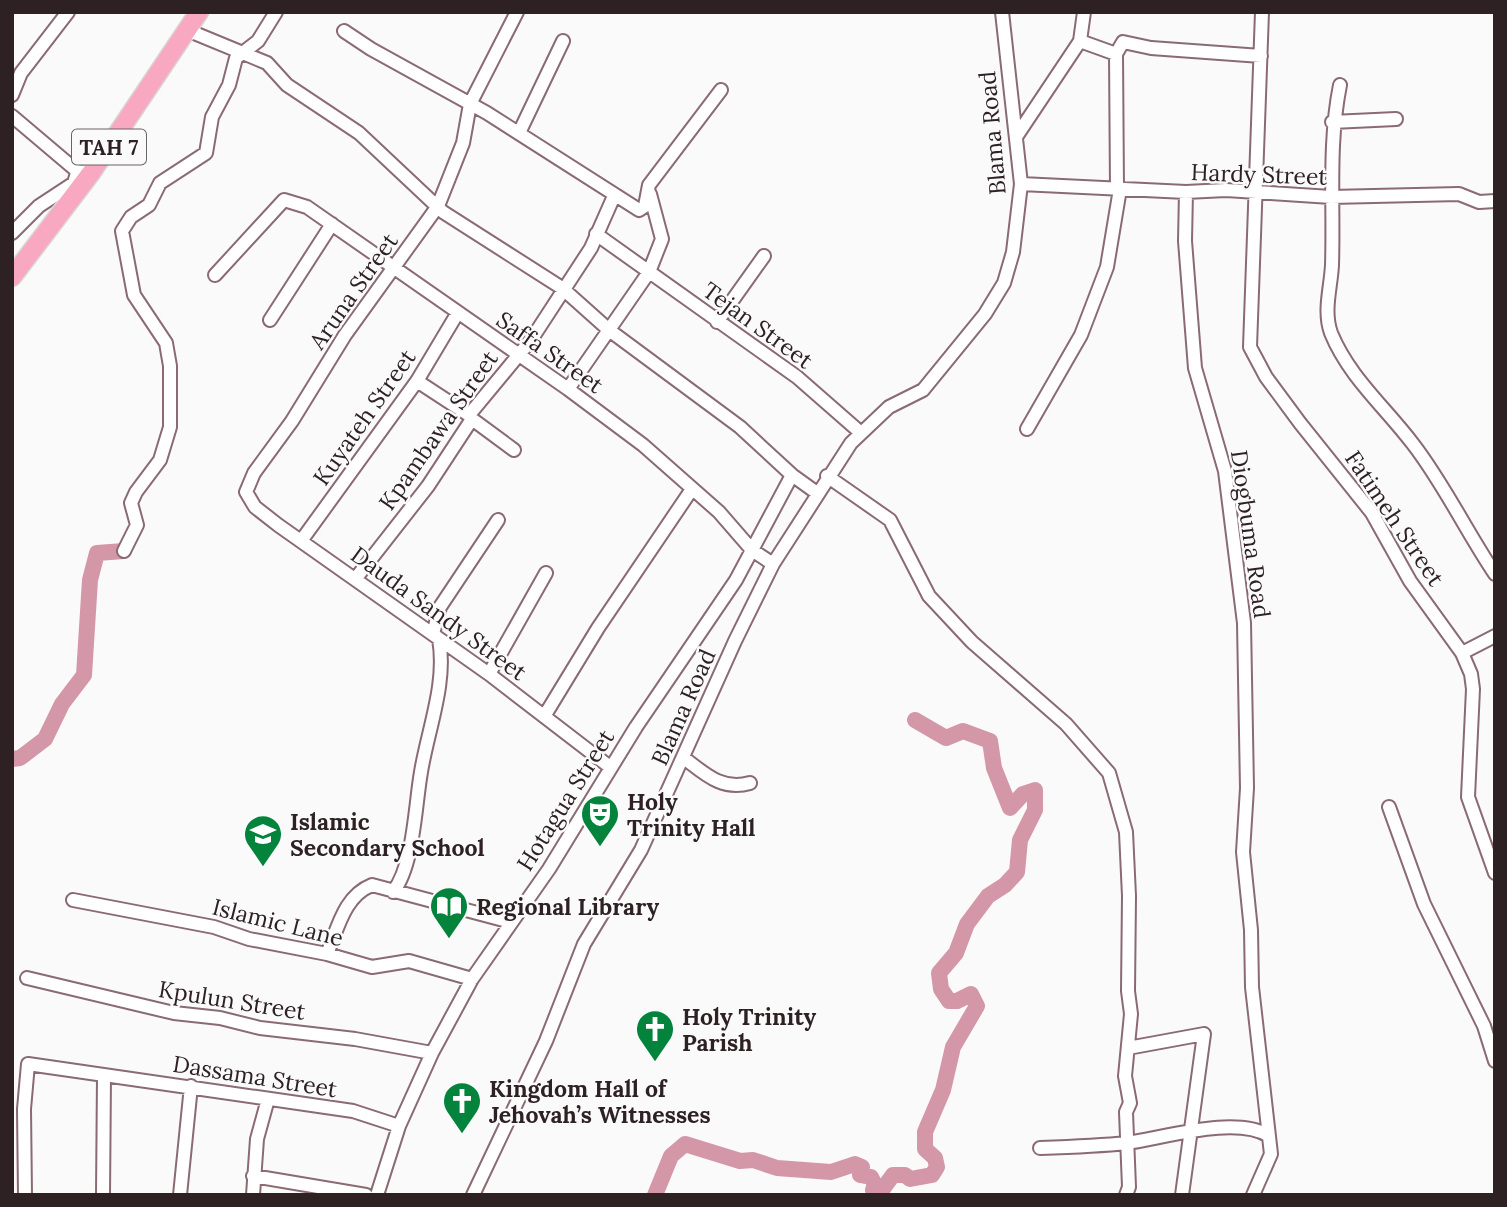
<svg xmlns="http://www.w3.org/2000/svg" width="1507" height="1207" font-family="Lora,serif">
<rect width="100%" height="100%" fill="#fafafa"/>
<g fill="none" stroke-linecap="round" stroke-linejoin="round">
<!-- river -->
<path stroke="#d397a8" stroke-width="16" d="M 12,759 L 20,758 L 45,739 L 62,704 L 84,675 L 90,580 L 97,553 L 124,551
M 655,1195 L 671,1156 L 685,1144 L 740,1161 L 753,1160 L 777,1168 L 831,1172 L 855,1164 L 862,1167 L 860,1175 L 871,1177 L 875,1185 L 873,1190 L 882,1190 L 893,1175 L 905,1175 L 910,1179 L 932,1175 L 937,1167 L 935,1158 L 925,1149 L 925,1132 L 943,1090 L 953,1047 L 977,1006 L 971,994 L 957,1001 L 949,1001 L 941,989 L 939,973 L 956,953 L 967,924 L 988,896 L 1005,885 L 1017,872 L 1020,840 L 1035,810 L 1035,790 L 1023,794 L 1010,808 L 994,768 L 990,741 L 963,731 L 946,738 L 915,720"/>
<defs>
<path id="minor" d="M 517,12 L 470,104 L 463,143 L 438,206 L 345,335 L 292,421 L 254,473 L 246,492 L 255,507 L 278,525 L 489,674 L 610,767
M 1262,12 L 1250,347 L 1266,377 L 1300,423 L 1372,513 L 1410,581 L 1462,653 L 1471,674 L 1473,689 L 1468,797 L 1495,873
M 187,30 L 267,63 L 287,85 L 359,133 L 443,212 L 562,288 L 609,330 L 740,427 L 792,475 L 817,493
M 344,31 L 371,49 L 487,113 L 639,210 L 645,206 L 649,185 L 721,90
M 1080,41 L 1084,12
M 1116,54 L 1117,189
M 1340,85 C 1328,145 1334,204 1332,265 C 1331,287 1323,311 1331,333 C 1349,377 1385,407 1413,444 C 1444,484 1466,531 1495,574
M 12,95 L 21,73 L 68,12
M 12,116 L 77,171 L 91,173
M 1332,122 L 1396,119
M 519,133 L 563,41
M 1016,137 L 1080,41 L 1116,54 L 1123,42 L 1151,48 L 1261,56
M 1021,184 L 1186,192 L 1226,190 L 1331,197 L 1459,194 L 1479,202 L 1495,201
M 1186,192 L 1185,241 L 1195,368 L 1225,471 L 1244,623 L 1247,788 L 1243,852 L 1251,930 L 1252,987 L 1271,1154 L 1253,1195
M 12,233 L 39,206 L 74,183 L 77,173
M 596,234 L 797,377 L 861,433
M 215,275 L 284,200 L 307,207 L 568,389 L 643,445 L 719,512 L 752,550 L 773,564
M 270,320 L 332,224
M 717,322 L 764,256
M 417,381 L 469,415
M 568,389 L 649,272 L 662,239 L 650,194
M 472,419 L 514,450
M 1027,429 L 1081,335 L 1107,267 L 1120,189
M 827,476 L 890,520 L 929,596 L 972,642 L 1066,724 L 1109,773 L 1126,832 L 1129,896 L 1128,991 L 1131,1014 L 1125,1076 L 1130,1103 L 1126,1112 L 1129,1187 L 1126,1195
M 301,541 L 417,381 L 457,314
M 124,551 L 137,525 L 131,503 L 136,492 L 160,460 L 170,427 L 170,366 L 166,343 L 134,295 L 122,231 L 131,217 L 149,205 L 160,183 L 206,153 L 212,117 L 229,85 L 236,58 L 258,41 L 276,12
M 356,578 L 428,486 L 472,419 L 469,415 L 531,340 L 591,248 L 614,196
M 433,634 L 440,607 L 498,520
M 1462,653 L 1495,636
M 489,674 L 546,573
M 545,715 L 598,628 L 692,489
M 684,758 C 705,774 722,791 750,783
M 1389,807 L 1424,904 L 1484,1026 L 1495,1061
M 393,892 C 414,865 415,806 421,772 C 428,729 447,683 439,639
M 73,900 L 214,927 L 249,939 L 327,954 L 372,967 L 409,961 L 472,979
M 327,954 C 338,928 344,896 372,885 L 511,922
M 27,978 L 174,1013 L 220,1018 L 260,1028 L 355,1039 L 432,1053
M 1128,1048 L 1204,1034 L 1182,1195
M 1040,1148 C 1069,1147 1098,1146 1127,1143 C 1164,1138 1236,1115 1269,1136
M 253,1176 L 366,1195
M 25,1195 L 24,1109 L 28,1064 L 353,1111 L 399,1126
M 103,1195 L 104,1076
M 180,1195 L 191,1086
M 253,1195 L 257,1139 L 268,1099
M 377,1195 L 399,1126 L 432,1053 L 472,979 L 549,869 L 636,727 L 736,580 L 792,475
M 473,1195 L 546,1041 L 584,944 L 641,850 L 735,641 L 773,564 L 851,443 L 889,407 L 923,390 L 985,314 L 1004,283 L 1013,252 L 1021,184 L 1002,12"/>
<path id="highway" d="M 12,277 L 91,173 L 199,12"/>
</defs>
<!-- minor casing -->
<use href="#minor" stroke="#8a6a73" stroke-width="16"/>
<!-- highway casing -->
<use href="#highway" stroke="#d9d7d8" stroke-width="21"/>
<!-- minor -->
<use href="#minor" stroke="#fff" stroke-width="12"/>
<!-- highway -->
<use href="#highway" stroke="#f8a8c0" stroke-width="18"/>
</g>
<!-- icons -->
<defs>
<symbol id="theatre-pin" viewBox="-11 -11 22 30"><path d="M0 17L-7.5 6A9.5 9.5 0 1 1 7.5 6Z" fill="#04833d" stroke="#fafafa"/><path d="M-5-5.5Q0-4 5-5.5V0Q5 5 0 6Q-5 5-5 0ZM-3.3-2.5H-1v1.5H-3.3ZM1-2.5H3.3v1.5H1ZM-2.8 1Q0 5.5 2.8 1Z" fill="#fff"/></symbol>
<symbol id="school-pin" viewBox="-11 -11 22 30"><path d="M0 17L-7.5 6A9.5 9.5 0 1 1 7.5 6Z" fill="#04833d" stroke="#fafafa"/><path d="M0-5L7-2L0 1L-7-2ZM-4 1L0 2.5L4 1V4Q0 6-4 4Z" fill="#fff"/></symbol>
<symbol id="library-pin" viewBox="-11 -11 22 30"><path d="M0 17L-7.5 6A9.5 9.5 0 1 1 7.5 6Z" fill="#04833d" stroke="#fafafa"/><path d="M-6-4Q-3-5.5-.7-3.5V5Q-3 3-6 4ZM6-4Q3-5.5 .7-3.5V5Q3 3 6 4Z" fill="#fff"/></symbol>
<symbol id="church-pin" viewBox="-11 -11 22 30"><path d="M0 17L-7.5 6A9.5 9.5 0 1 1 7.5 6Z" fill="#04833d" stroke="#fafafa"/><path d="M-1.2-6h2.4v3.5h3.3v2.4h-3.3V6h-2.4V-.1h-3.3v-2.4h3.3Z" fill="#fff"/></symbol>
</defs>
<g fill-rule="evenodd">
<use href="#theatre-pin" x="578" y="792" width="44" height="60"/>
<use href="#school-pin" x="241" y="812" width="44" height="60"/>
<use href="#library-pin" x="427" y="884" width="44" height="60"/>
<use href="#church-pin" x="633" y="1007" width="44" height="60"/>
<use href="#church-pin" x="440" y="1079" width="44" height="60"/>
</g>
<g text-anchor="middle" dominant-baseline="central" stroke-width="5" stroke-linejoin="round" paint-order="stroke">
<!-- shield labels -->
<rect fill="#fafafa" stroke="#6b6264" stroke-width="2" x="72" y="129.5" width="74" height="35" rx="5"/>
<g font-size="21" font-weight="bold" fill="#2e2124">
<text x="109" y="147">TAH 7</text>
</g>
<!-- street labels -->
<g font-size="23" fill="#2e2124" stroke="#fafafa">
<text transform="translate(992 133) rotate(-95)">Blama Road</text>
<text transform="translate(1259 174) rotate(2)">Hardy Street</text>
<text transform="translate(353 291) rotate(-55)">Aruna Street</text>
<text transform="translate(758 325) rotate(36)">Tejan Street</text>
<text transform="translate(550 352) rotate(35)">Saffa Street</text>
<text transform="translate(364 417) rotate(-55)">Kuyateh Street</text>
<text transform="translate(438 430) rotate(-55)">Kpambawa Street</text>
<text transform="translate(1395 518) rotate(56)">Fatimeh Street</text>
<text transform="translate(1251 534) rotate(82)">Diogbuma Road</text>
<text transform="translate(439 613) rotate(36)">Dauda Sandy Street</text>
<text transform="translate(683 707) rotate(-66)">Blama Road</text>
<text transform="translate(565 800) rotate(-58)">Hotagua Street</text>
<text transform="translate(278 922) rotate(14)">Islamic Lane</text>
<text transform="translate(232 1000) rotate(9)">Kpulun Street</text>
<text transform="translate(255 1076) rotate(9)">Dassama Street</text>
</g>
<!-- poi labels -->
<g font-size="23" font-weight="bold" fill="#2e2124" stroke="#fafafa" text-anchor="start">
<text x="627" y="801">Holy<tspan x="627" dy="26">Trinity Hall</tspan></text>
<text x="290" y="821">Islamic<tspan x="290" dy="26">Secondary School</tspan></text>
<text x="476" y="906">Regional Library</text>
<text x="682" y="1016">Holy Trinity<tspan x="682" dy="26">Parish</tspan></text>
<text x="489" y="1088">Kingdom Hall of<tspan x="489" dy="26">Jehovah’s Witnesses</tspan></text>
</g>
</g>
<!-- border -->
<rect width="1507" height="1207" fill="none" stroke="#2e2124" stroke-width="28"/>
</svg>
